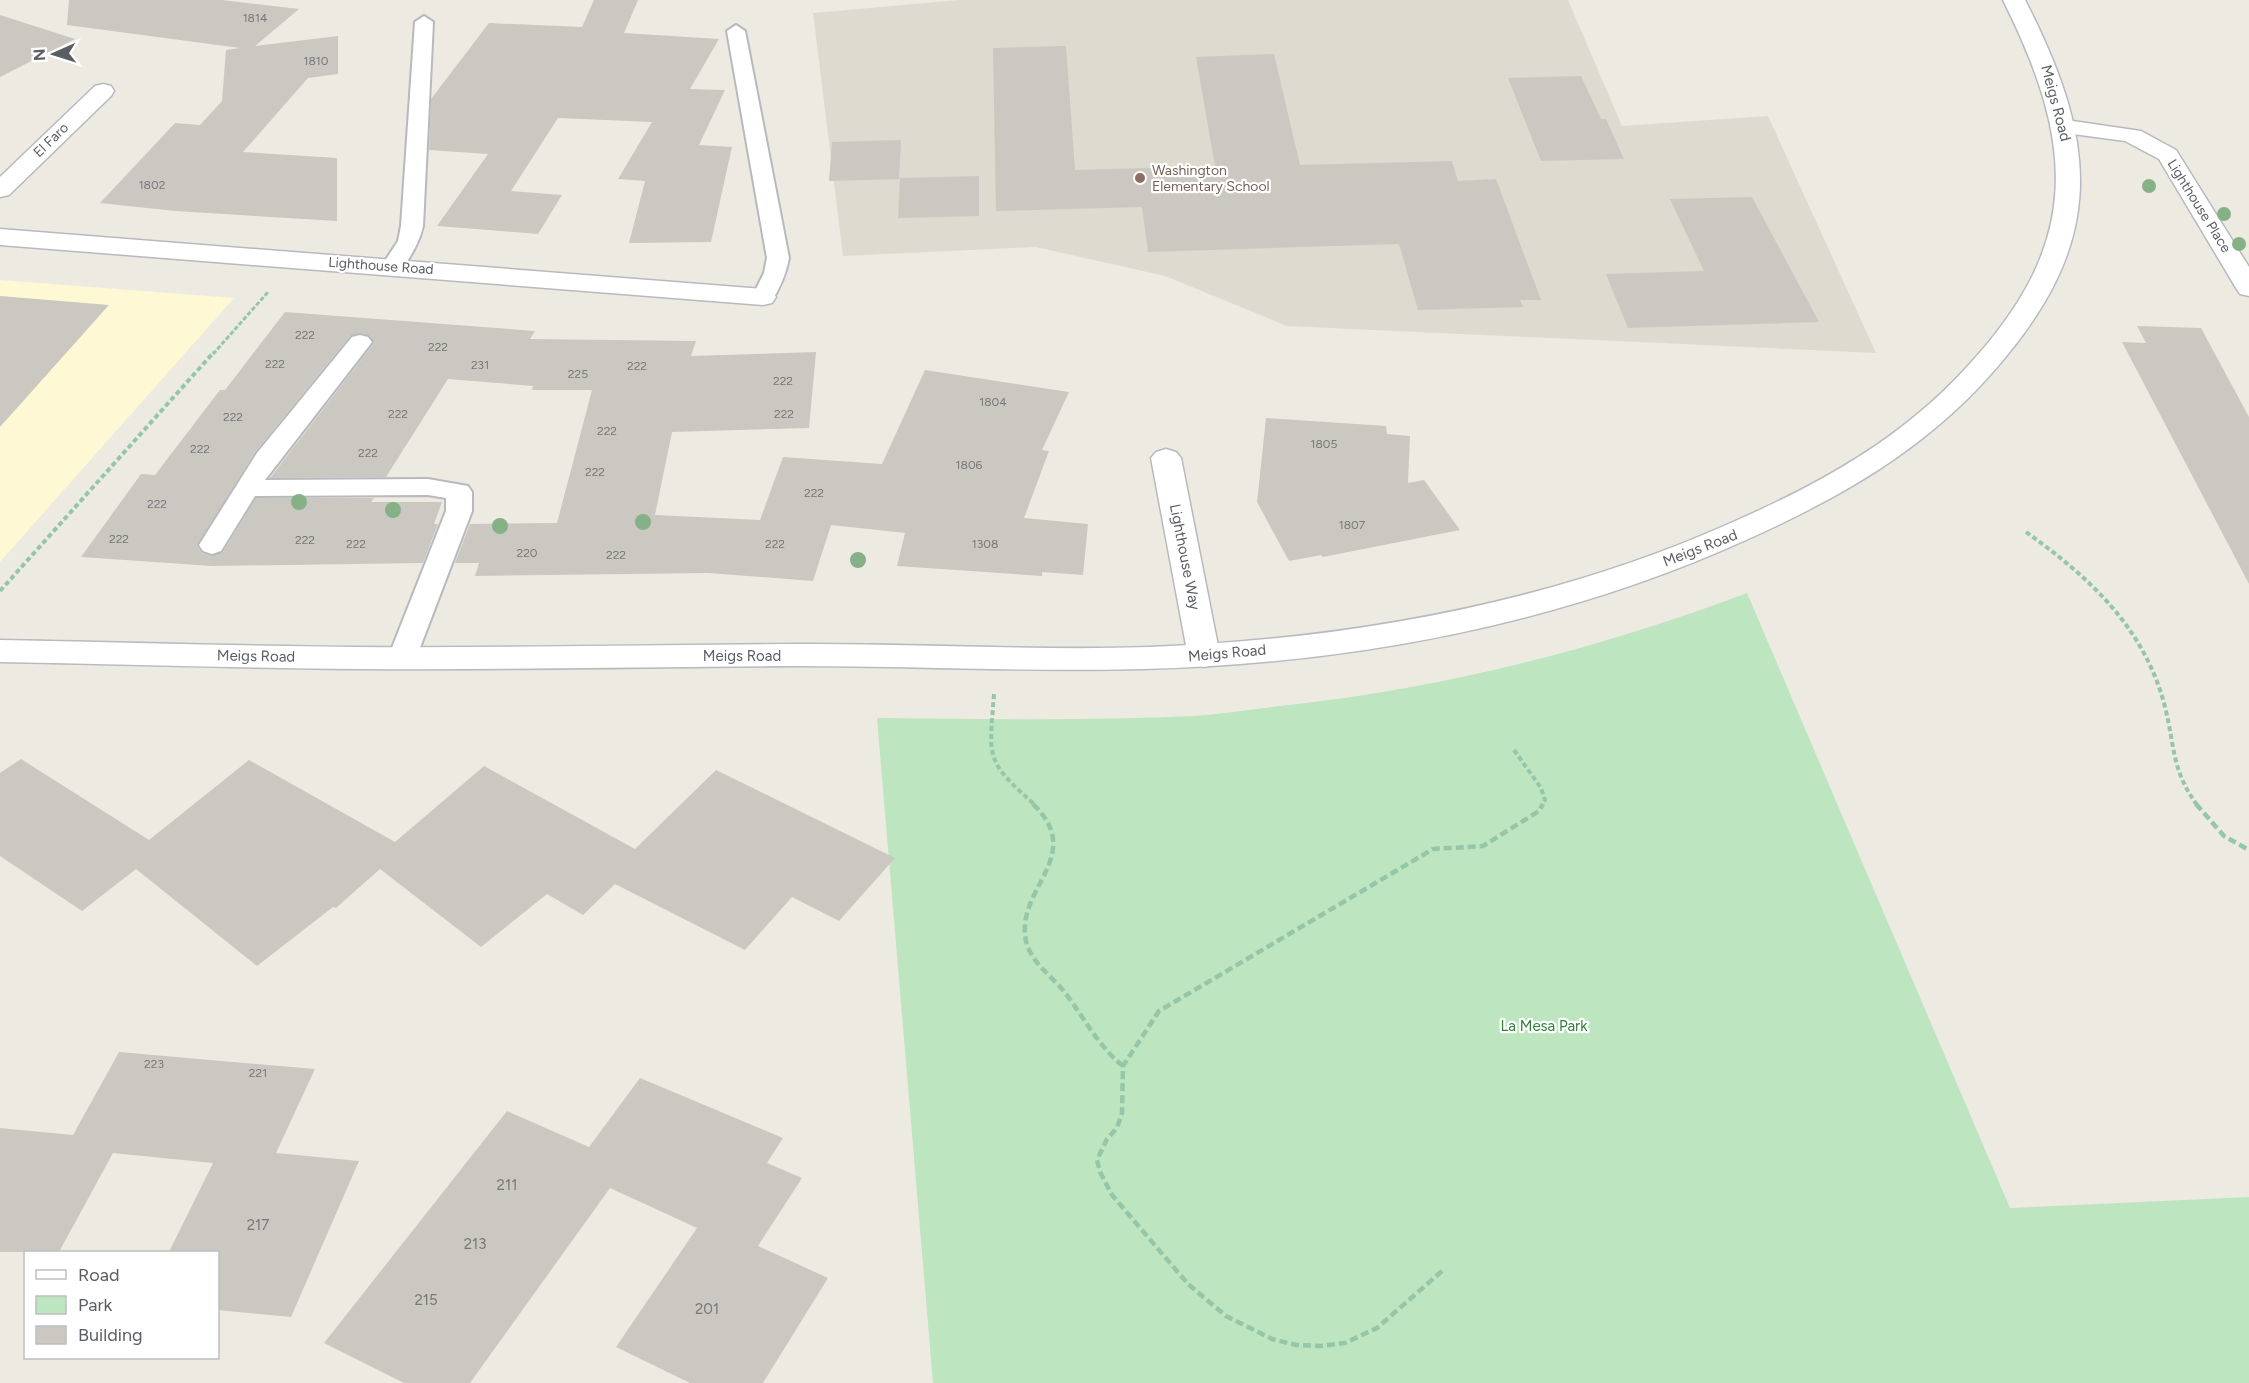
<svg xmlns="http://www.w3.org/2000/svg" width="2249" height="1383" font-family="Figtree,sans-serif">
<rect width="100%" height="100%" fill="#edebe1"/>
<!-- commercial -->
<path fill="#fef8d5" d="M 0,280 L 234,298 L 0,562 Z"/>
<!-- education -->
<path fill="#dddbcf" d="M 959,0 L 1568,0 L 1622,126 L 1768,116 L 1876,353 L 1287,326 L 1165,276 L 1036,247 L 843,256 L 813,13 Z"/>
<!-- green -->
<path fill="#bce5c0" d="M 1747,593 L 2010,1208 L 2249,1197 L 2249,1383 L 933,1383 L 877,718 C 983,719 1089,721 1195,716 C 1224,714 1252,709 1281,706 C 1441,689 1596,650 1747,593 Z"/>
<!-- building -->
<path fill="#cac8c0" d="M 69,0 L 222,0 L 299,9 L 255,46 L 338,36 L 338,74 L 308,78 L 243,152 L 337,158 L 337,221 L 175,211 L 100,203 L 175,123 L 200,125 L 222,101 L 226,50 L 240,48 L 67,25 Z
M 594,0 L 638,0 L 624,33 L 719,39 L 690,89 L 725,90 L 699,145 L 732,147 L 711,242 L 629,243 L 645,181 L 618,179 L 652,122 L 558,118 L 511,191 L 562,195 L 538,234 L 437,226 L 488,154 L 429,150 L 431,99 L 489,23 L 582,27 Z
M 0,15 L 75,39 L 0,77 Z
M 1066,46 L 1075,170 L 1215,166 L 1196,57 L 1274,54 L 1300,165 L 1452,161 L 1458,181 L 1496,179 L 1541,300 L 1520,300 L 1523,307 L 1418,310 L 1399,244 L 1148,252 L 1142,207 L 996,211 L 993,48 Z
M 1581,76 L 1601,119 L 1606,119 L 1624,159 L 1541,161 L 1508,78 Z
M 901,140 L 899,179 L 829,181 L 832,142 Z
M 979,176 L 979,216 L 898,218 L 900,178 Z
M 1752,197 L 1819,322 L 1628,328 L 1606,274 L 1704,271 L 1670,199 Z
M 0,296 L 109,305 L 0,427 Z
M 285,312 L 535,331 L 530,339 L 696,341 L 691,356 L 816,352 L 809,428 L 672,432 L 655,515 L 760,520 L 783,457 L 882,464 L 925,370 L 1069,392 L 1042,450 L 1049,451 L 1024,518 L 1088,524 L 1083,575 L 1042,572 L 1042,576 L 897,566 L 905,533 L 831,525 L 813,581 L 708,573 L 475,576 L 479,563 L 455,563 L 470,524 L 557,523 L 592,390 L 532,390 L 533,386 L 448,379 L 386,477 L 270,478 L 374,343 L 370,336 L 361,333 L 350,336 L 255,452 L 197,546 L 202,553 L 211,556 L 223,552 L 256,498 L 374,498 L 371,502 L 442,502 L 434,524 L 438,524 L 423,563 L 212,566 L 81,557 L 141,474 L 155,475 L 220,390 L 225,390 Z
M 2137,326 L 2201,328 L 2249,417 L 2249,584 L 2122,342 L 2146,343 Z
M 1266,418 L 1386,426 L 1387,434 L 1410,436 L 1408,483 L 1424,480 L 1460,530 L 1323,557 L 1321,555 L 1289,561 L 1257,502 Z
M 21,759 L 149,840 L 249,760 L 395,842 L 484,766 L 635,849 L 716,770 L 895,858 L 839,921 L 792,897 L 745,950 L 615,884 L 583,915 L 547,894 L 481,947 L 380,869 L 336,908 L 333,907 L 257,966 L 136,869 L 82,911 L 0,856 L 0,773 Z
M 119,1052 L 315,1069 L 276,1153 L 359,1161 L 291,1317 L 218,1310 L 218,1252 L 169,1252 L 213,1163 L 113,1153 L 59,1252 L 0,1252 L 0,1128 L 73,1135 Z
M 640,1078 L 783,1138 L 767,1163 L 802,1178 L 758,1246 L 828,1278 L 763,1383 L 690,1383 L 616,1347 L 697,1228 L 610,1188 L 470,1383 L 404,1383 L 324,1343 L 507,1111 L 589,1147 Z"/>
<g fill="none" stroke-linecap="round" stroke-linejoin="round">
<defs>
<path id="lane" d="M 424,16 L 433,22 L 423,226 C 419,244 410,257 400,272 L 384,272 L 381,267 L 398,241 L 401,226 L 415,22 Z
M 736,25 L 745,31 L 789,258 C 786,274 780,288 771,302 L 755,302 L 752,297 L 764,273 L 767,258 L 727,31 Z
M 360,335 L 368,337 L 372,342 L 265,480 L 428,479 L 468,486 L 472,492 L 472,511 L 416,658 L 412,665 L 402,668 L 392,665 L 388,658 L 446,511 L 446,498 L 428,495 L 255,496 L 221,551 L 212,554 L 203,551 L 199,545 L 257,453 L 352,337 Z"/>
<path id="street" d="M 103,84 L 111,86 L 114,91 L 111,96 L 9,195 L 0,197 L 0,177 L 95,86 Z
M 2066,120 L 2141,131 L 2176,150 L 2249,267 L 2249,296 L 2240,294 L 2236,288 L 2159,159 L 2125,141 L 2058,132 L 2054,127 L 2058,122 Z
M 0,229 L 763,289 L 772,291 L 776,297 L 772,303 L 763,305 L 0,245 Z
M 1166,449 L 1176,452 L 1181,458 L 1220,656 L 1215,664 L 1204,667 L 1193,664 L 1188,656 L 1151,458 L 1156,452 Z"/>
<path id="secondary" d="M 2003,0 L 2025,0 C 2101,148 2106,245 1991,374 C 1923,451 1839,498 1746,540 C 1559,625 1348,664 1143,669 C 1027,672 911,666 795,666 C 650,667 505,670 360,669 C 240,668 120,664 0,662 L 0,640 C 118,642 237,646 355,647 C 502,648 649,645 796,644 C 914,643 1032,651 1150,647 C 1350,639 1550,604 1733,522 C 1820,484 1901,439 1966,368 C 2082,244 2076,146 2003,0 Z"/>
</defs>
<!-- lane casing -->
<use href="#lane" stroke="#b7b9be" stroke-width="4"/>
<!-- street casing -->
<use href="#street" stroke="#b7b9be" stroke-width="3"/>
<!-- secondary casing -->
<use href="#secondary" stroke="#b7bac0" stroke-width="3"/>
<!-- path-far2 -->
<path stroke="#95c6a8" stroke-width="3" stroke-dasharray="4.5 2" stroke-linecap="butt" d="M 213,354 L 268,292"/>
<!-- path-far1 -->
<path stroke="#95c6a8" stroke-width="4" stroke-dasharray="5 3" stroke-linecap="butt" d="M 2026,532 C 2089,577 2145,628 2165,707 C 2175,746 2171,769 2197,805
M 0,591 L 214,352
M 994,694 C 989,760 985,760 1035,805
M 1514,750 L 1541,788 L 1545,800 L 1542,805"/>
<!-- path -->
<path stroke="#95c6a8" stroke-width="4.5" stroke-dasharray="8 4" stroke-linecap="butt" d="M 1033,804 C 1085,854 1020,886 1025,935 C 1028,962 1051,974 1066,994 C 1085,1019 1098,1046 1123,1066
M 2196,804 L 2224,836 L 2249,850
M 1442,1271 L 1377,1328 L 1345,1343 L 1321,1346 L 1296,1345 L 1272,1339 L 1226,1316 L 1188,1284 L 1112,1195 L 1100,1172 L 1097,1160 L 1107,1139 L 1117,1128 L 1122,1113 L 1123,1066 L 1159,1011 L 1433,849 L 1483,846 L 1539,811 L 1543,804"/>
<!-- lane -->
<use href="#lane" fill="#fff" fill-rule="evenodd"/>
<!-- street -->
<use href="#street" fill="#fff" fill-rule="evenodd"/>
<!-- secondary -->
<use href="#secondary" fill="#fff" fill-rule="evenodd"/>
</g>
<!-- trees -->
<g fill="#86b187">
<circle cx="2149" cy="186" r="7"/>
<circle cx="2224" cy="214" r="7"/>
<circle cx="2239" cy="244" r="7"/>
<circle cx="299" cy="502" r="8"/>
<circle cx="393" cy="510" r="8"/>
<circle cx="643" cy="522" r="8"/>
<circle cx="500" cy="526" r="8"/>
<circle cx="858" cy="560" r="8"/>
</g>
<!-- markers -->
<circle fill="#8d6e63" stroke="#fff" stroke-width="2" cx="1140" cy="178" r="6"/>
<g text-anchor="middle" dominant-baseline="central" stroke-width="4.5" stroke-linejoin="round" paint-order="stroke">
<!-- number labels -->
<g font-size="12" fill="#76787a">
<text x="255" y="18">1814</text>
<text x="316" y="61">1810</text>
<text x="152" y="185">1802</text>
<text x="305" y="335">222</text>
<text x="438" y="347">222</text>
<text x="275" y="364">222</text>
<text x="480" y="365">231</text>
<text x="637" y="366">222</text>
<text x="578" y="374">225</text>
<text x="783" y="381">222</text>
<text x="993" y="402">1804</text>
<text x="398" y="414">222</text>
<text x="784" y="414">222</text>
<text x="233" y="417">222</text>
<text x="607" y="431">222</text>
<text x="1324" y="444">1805</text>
<text x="200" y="449">222</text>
<text x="368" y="453">222</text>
<text x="969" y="465">1806</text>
<text x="595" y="472">222</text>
<text x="814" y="493">222</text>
<text x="157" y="504">222</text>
<text x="1352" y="525">1807</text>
<text x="119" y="539">222</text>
<text x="305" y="540">222</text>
<text x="356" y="544">222</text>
<text x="775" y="544">222</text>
<text x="985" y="544">1308</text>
<text x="527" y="553">220</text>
<text x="616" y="555">222</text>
<text x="154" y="1064">223</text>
<text x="258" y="1073">221</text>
</g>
<!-- far-street labels -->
<g font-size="14" fill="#5a5d62" stroke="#fff">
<text transform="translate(51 140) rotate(-44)">El Faro</text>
<text transform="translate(2199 206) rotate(58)">Lighthouse Place</text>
<text transform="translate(381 266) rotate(4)">Lighthouse Road</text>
</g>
<!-- far-education labels -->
<g font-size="14" fill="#785e54" stroke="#fff" text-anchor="start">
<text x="1152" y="170">Washington<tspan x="1152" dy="16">Elementary School</tspan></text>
</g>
<!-- street labels -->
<g font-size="15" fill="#5a5d62" stroke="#fff">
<text transform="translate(2056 103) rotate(75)">Meigs Road</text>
<text transform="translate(1700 548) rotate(-21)">Meigs Road</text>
<text transform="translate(1185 557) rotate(79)">Lighthouse Way</text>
<text transform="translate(1227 653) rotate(-5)">Meigs Road</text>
<text transform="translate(256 656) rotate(1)">Meigs Road</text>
<text x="742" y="656">Meigs Road</text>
</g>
<!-- park labels -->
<g font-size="15" fill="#32813d" stroke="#fff">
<text x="1544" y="1026">La Mesa Park</text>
</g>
<!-- near-number labels -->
<g font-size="15" fill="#76787a">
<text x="507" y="1185">211</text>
<text x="258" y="1225">217</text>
<text x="475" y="1244">213</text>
<text x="426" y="1300">215</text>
<text x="707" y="1309">201</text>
</g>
</g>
<!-- legend -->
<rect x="24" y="1251" width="195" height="108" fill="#ffffff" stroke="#bdbec0" stroke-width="1.5"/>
<rect x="36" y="1270" width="30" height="9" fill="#ffffff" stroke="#bdbec0" stroke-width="1.5"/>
<text x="78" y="1281" font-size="18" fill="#5a5d62">Road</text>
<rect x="36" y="1296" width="30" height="18" fill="#bce5c0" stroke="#bdbec0" stroke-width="1.5"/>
<text x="78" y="1311" font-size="18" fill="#5a5d62">Park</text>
<rect x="36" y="1326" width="30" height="18" fill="#cac8c0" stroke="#bdbec0" stroke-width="1.5"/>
<text x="78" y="1341" font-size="18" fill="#5a5d62">Building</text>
<!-- north arrow -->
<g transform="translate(54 54) rotate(267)" stroke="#ffffff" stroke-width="4.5" paint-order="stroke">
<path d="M0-4.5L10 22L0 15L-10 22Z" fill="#5a5d62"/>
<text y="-9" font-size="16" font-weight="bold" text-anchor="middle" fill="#5a5d62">N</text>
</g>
</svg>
